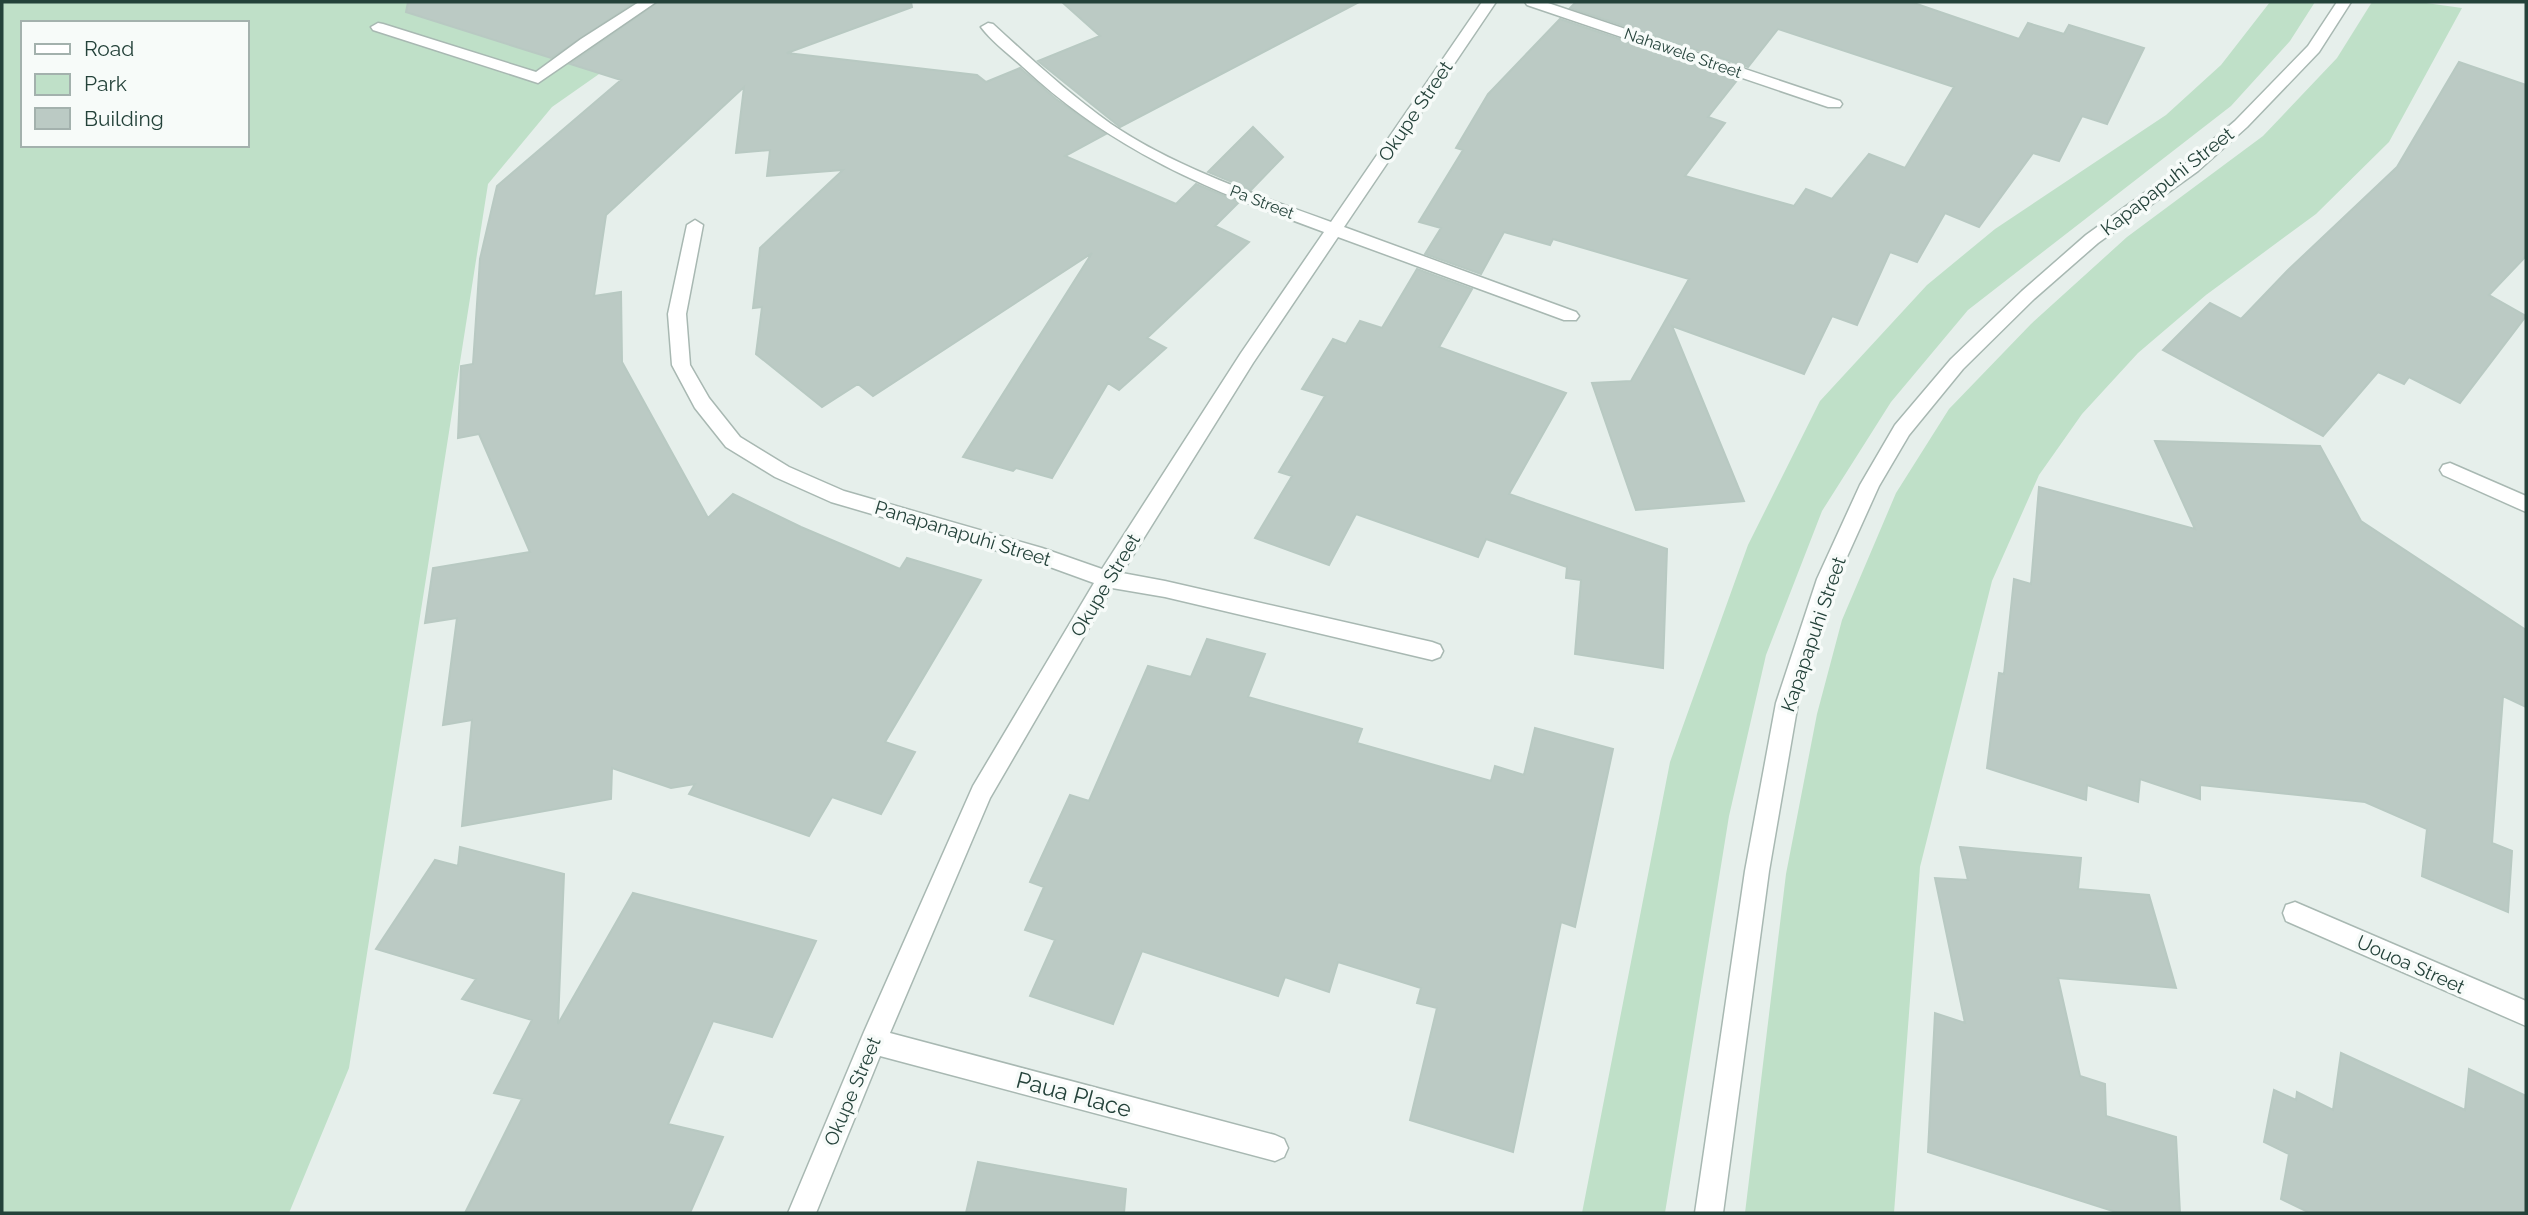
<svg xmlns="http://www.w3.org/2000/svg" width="2528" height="1215" font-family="Raleway,sans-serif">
<rect width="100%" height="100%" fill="#e6efeb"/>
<!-- green -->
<path fill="#bfe0c8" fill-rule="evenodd" d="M 2,2 L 718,2 L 649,39 L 552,107 L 488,184 L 349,1068 L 289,1213 L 2,1213 ZM 23,23 L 247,23 L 247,145 L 23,145 Z
M 2270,2 L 2315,2 L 2290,41 L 2231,106 L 1968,310 L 1891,402 L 1822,511 L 1766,655 L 1729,816 L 1665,1213 L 1582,1213 L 1670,762 L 1748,545 L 1820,401 L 1927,285 L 1995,229 L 2166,115 L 2221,65 Z
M 2372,2 L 2419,2 L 2462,8 L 2389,142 L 2316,214 L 2206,295 L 2138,353 L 2082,414 L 2039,475 L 1992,581 L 1920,867 L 1894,1213 L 1745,1213 L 1786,874 L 1817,714 L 1842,620 L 1896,493 L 1949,409 L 2031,324 L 2127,237 L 2263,136 L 2337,58 Z"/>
<!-- building -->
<path fill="#bbcac4" stroke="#b8c9c2" stroke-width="2" d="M 408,2 L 635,2 L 551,58 L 406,12 Z
M 658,2 L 911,2 L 912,7 L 787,53 L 977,75 L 986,82 L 1020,68 L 1056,99 L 1106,134 L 1065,156 L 1176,204 L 1196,184 L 1239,202 L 1215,226 L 1249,242 L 1147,338 L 1166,348 L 1119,390 L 1108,383 L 1052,478 L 1016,468 L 1013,471 L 963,457 L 1092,253 L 873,396 L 858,384 L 822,407 L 756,354 L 762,307 L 753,308 L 760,248 L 843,170 L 767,176 L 770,150 L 736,153 L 744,87 L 606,215 L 594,296 L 621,292 L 622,362 L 708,518 L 733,494 L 801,527 L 900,569 L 907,558 L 981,580 L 885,742 L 915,752 L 881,814 L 832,797 L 809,836 L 689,794 L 695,784 L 671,788 L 612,768 L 611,799 L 462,826 L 472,720 L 443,725 L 457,618 L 425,623 L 433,568 L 530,552 L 479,434 L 458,438 L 461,366 L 473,364 L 480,259 L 497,186 L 621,80 L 570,64 Z
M 1062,2 L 1359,2 L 1120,127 L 1038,61 L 1100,36 Z
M 1576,2 L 1911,2 L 2019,39 L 2028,23 L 2064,34 L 2069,25 L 2144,48 L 2107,124 L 2082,116 L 2059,161 L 2033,153 L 1979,227 L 1945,213 L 1917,262 L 1890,252 L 1857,325 L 1832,316 L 1804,374 L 1672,326 L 1744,501 L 1636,510 L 1592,383 L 1631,381 L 1689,279 L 1553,239 L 1550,245 L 1504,232 L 1481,274 L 1425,254 L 1441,228 L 1419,222 L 1463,150 L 1456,148 L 1488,94 L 1560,19 L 1738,79 L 1708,117 L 1725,123 L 1685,176 L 1794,206 L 1806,189 L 1832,199 L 1869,154 L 1905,168 L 1954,87 L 1778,29 L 1748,67 L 1570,8 Z
M 2459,62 L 2526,85 L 2526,256 L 2489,295 L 2526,316 L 2460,403 L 2409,377 L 2404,384 L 2378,372 L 2323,436 L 2163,350 L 2210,303 L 2241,319 L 2288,270 L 2397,167 Z
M 1253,127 L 1283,157 L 1251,190 L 1208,172 Z
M 1417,269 L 1472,289 L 1439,347 L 1566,393 L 1509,494 L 1667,549 L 1663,668 L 1575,654 L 1581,580 L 1566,578 L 1567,567 L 1486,539 L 1478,557 L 1356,514 L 1329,565 L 1255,538 L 1292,476 L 1279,472 L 1325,396 L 1302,389 L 1333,339 L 1346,344 L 1360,321 L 1382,328 Z
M 2155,441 L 2320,446 L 2361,521 L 2526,630 L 2526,707 L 2503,696 L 2492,843 L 2512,851 L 2508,912 L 2422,876 L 2427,829 L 2365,802 L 2200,785 L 2200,799 L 2140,779 L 2138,802 L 2087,785 L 2086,800 L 1987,768 L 1999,673 L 2004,674 L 2014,579 L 2031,584 L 2039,487 L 2195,529 Z
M 1207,639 L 1265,654 L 1248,697 L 1362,729 L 1357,743 L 1491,781 L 1495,766 L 1524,775 L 1535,728 L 1613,749 L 1575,927 L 1561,922 L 1513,1152 L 1410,1120 L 1437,1008 L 1417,1003 L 1421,988 L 1338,962 L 1329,992 L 1285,977 L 1278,996 L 1142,951 L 1113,1024 L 1030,996 L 1055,940 L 1025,930 L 1044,887 L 1030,882 L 1070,795 L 1089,801 L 1148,666 L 1191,677 Z
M 460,847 L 564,874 L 558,1024 L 633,893 L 816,941 L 772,1037 L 713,1021 L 668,1124 L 723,1137 L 690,1213 L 465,1213 L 522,1099 L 494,1093 L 532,1020 L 462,999 L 476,979 L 376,949 L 435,860 L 458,866 Z
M 1960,847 L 2081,858 L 2078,889 L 2149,895 L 2176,988 L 2058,978 L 2080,1076 L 2105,1084 L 2106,1116 L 2176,1137 L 2180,1213 L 2119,1213 L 1928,1152 L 1935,1013 L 1965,1023 L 1935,878 L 1968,880 Z
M 2341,1053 L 2465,1110 L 2469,1069 L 2526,1096 L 2526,1213 L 2310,1213 L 2281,1199 L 2289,1154 L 2264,1142 L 2274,1090 L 2296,1100 L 2297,1092 L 2333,1110 Z
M 978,1162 L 1126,1189 L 1124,1213 L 966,1213 Z"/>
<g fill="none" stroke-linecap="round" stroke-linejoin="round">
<defs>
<path id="service" d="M 639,2 L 656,2 L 538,83 L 373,30 L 371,27 L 378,23 L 383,24 L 536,72 L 581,39 Z"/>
<path id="minor" d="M 1482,2 L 1496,2 L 1344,227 L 1576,312 L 1579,316 L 1576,320 L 1564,320 L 1338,237 L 1253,363 L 1122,573 L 1165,581 L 1432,642 L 1440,645 L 1443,651 L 1440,657 L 1432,660 L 1165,597 L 1112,588 L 990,798 L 890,1033 L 1275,1135 L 1284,1139 L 1288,1148 L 1284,1157 L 1275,1161 L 880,1056 L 816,1213 L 788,1213 L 864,1032 L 973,786 L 1094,583 L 1039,563 L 831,502 L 775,477 L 726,447 L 695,408 L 672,365 L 668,314 L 687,225 L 695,220 L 703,225 L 686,314 L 690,365 L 709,398 L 740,437 L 789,467 L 844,491 L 1042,548 L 1102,569 L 1241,353 L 1324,232 C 1209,190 1114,152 1023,67 C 1009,54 992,42 981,27 L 988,23 L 993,24 C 1031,59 1069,94 1111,124 C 1174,167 1259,196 1331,222 Z
M 1525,2 L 1545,2 L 1840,101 L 1842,104 L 1840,107 L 1828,107 L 1527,5 Z
M 2337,2 L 2351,2 L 2319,52 L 2247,127 L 2198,171 L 2098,243 L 2034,299 L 1963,369 L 1909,435 L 1879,486 L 1837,579 L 1798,703 L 1769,871 L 1723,1213 L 1695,1213 L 1745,871 L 1776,703 L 1817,579 L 1860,485 L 1895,425 L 1951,359 L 2022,291 L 2086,235 L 2186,163 L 2235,121 L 2308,46 Z
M 2450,463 L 2526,496 L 2526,512 L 2443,475 L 2440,470 L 2443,465 Z
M 2295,902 L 2526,1001 L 2526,1026 L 2286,921 L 2283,913 L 2286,905 Z"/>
</defs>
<!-- service casing -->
<use href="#service" stroke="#a8b8b2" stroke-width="3"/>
<!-- minor casing -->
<use href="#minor" stroke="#a8b8b2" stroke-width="3"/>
<!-- service -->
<use href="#service" fill="#fff" fill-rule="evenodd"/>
<!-- minor -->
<use href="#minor" fill="#fff" fill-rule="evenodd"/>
</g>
<g text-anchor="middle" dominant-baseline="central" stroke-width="7" stroke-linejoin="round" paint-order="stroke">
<!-- far-street labels -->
<g font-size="16" fill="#24423a" stroke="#f7fbf9">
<text transform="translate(1683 53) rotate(19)">Nahawele Street</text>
<text transform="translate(1262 202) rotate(21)">Pa Street</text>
</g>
<!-- street labels -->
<g font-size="19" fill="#24423a" stroke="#f7fbf9">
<text transform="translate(1415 111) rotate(-56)">Okupe Street</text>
<text transform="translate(2167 181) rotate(-38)">Kapapapuhi Street</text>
<text transform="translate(963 533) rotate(17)">Panapanapuhi Street</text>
<text transform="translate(1105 585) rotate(-59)">Okupe Street</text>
<text transform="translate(1813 634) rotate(-71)">Kapapapuhi Street</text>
<text transform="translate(2411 964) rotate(24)">Uouoa Street</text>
<text transform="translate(852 1091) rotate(-67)">Okupe Street</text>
</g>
<!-- near-street labels -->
<g font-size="23" fill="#24423a" stroke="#f7fbf9">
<text transform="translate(1074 1094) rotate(15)">Paua Place</text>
</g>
</g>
<!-- border -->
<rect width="2528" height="1215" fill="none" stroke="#24423a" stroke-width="7"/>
<!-- legend -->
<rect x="21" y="21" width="228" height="126" fill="#f7fbf9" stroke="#a3b1ad" stroke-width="2"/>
<rect x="35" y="44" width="35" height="10" fill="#ffffff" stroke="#a3b1ad" stroke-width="2"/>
<text x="84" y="56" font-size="21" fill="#24423a">Road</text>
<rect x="35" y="74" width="35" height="21" fill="#bfe0c8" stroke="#a3b1ad" stroke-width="2"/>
<text x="84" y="91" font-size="21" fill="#24423a">Park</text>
<rect x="35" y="108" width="35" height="21" fill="#bbcac4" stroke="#a3b1ad" stroke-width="2"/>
<text x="84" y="126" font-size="21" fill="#24423a">Building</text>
</svg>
